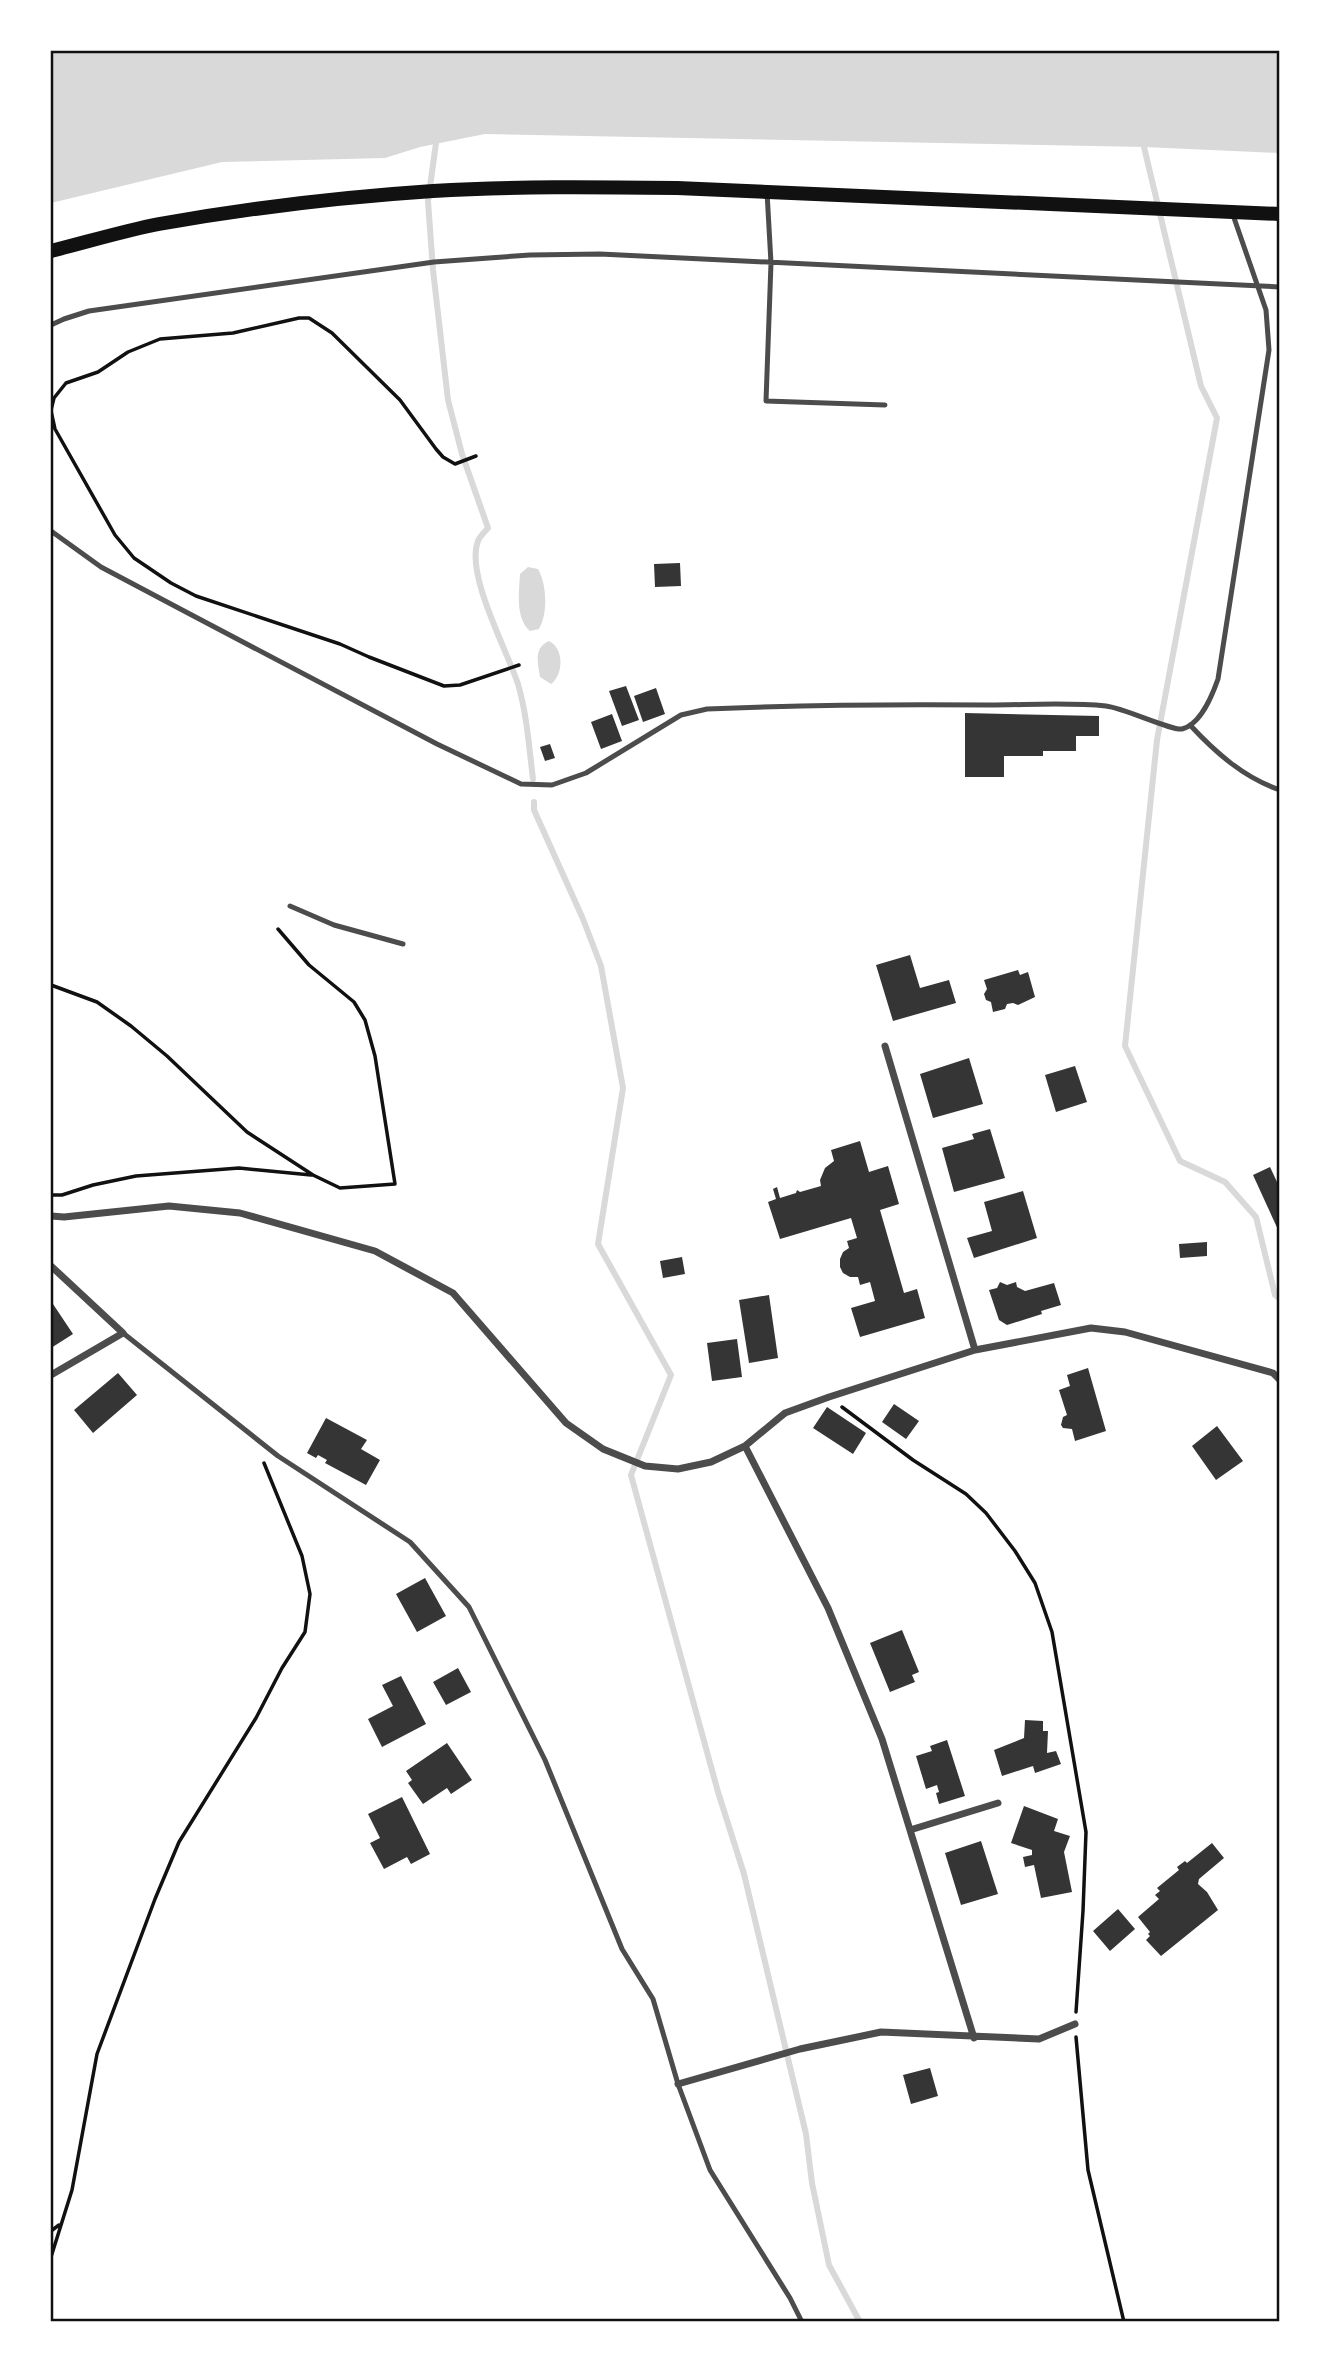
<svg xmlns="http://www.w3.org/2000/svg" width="1331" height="2373" font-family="'IBM Plex Sans',sans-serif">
<rect width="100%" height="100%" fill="#fff"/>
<!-- water -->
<path fill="#d9d9d9" d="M 51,51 L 1280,51 L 1280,153 L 1144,147 L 485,134 L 420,147 L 385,158 L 222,162 L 51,203 Z
M 528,567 L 538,569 C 547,584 548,614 539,629 L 530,631 C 515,618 519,592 520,574 Z
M 549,641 C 565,649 563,675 551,684 L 540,677 C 538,663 533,648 549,641 Z"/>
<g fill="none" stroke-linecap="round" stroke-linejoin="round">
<!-- stream -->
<path stroke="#d9d9d9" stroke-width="6" d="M 437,136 L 428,201 L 433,270 L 448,400 L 462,454 L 488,528 C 485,532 480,536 478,541 C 465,574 507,650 518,684 C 527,715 529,747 533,779
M 1144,147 L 1201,386 L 1217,418 L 1157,740 L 1125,1046 L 1180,1161 L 1225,1182 L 1256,1217 L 1275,1295 L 1280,1299
M 534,802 L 534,810 L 583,919 L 601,966 L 623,1088 L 598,1244 L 671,1375 L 631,1475 L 718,1792 L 744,1874 L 806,2134 L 812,2183 L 829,2265 L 860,2322"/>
</g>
<!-- building -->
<path fill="#353535" d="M 680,563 L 681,586 L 655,587 L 654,564 Z
M 626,686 L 639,720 L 622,726 L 609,691 Z
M 656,688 L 665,714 L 643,722 L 634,696 Z
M 965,713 L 1099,716 L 1099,736 L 1076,736 L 1076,751 L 1043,751 L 1043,756 L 1004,756 L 1004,777 L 965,777 Z
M 612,714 L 622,741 L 601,749 L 591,722 Z
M 550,744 L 555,758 L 545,761 L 540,747 Z
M 910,955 L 920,988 L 949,980 L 956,1003 L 893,1021 L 876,965 Z
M 1018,970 L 1020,975 L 1028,972 L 1035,997 L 1018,1005 L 1013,1003 L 1007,1004 L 1005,1009 L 993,1012 L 991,1002 L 986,1000 L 984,994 L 987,989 L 984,980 Z
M 969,1058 L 983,1104 L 933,1118 L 920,1074 Z
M 1075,1066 L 1087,1102 L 1056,1112 L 1045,1075 Z
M 990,1129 L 1005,1178 L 954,1192 L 942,1148 L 974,1139 L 972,1134 Z
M 860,1141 L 869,1172 L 888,1166 L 899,1204 L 880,1210 L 904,1293 L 917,1289 L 925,1318 L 860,1337 L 851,1308 L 875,1301 L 870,1282 L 860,1285 L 858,1277 L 850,1277 L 843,1273 L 840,1267 L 840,1259 L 843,1252 L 849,1248 L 847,1241 L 857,1238 L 851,1218 L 780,1239 L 768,1202 L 776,1199 L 773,1189 L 777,1187 L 780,1198 L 796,1193 L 797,1190 L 800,1192 L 821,1186 L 820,1180 L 825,1168 L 834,1161 L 831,1150 Z
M 1270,1167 L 1278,1184 L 1280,1183 L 1280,1234 L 1253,1175 Z
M 1023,1191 L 1037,1238 L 974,1258 L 967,1238 L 992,1231 L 984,1202 Z
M 1207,1242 L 1207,1256 L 1180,1258 L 1179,1244 Z
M 682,1257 L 685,1274 L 663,1278 L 660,1261 Z
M 1000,1282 L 1007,1285 L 1016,1282 L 1017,1287 L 1025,1291 L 1054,1283 L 1061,1305 L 1041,1311 L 1042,1314 L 1007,1325 L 999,1320 L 989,1290 L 997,1288 Z
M 769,1295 L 778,1358 L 749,1363 L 739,1300 Z
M 53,1304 L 73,1334 L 51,1348 L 51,1305 Z
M 737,1339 L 742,1377 L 712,1381 L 707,1343 Z
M 1088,1368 L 1106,1431 L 1075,1441 L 1072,1429 L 1063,1428 L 1061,1425 L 1063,1417 L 1067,1415 L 1059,1390 L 1070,1386 L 1067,1375 Z
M 118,1373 L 137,1395 L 93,1433 L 74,1410 Z
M 894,1404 L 919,1421 L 906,1439 L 882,1422 Z
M 827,1407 L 866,1433 L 853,1454 L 813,1428 Z
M 326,1418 L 367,1440 L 361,1449 L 380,1460 L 366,1485 L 325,1463 L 327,1460 L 318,1455 L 316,1458 L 307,1453 Z
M 1217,1426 L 1243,1461 L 1216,1480 L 1192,1446 Z
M 425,1578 L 446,1616 L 417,1632 L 396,1594 Z
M 902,1630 L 919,1672 L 912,1675 L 915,1682 L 890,1692 L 870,1643 Z
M 458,1668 L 471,1692 L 446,1705 L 433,1682 Z
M 401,1676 L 426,1724 L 382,1747 L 368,1719 L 393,1706 L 382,1685 Z
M 1025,1720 L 1043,1721 L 1043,1731 L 1048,1731 L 1047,1753 L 1056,1751 L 1061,1764 L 1035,1773 L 1033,1766 L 1002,1776 L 994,1750 L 1024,1738 Z
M 947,1740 L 965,1796 L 939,1804 L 936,1793 L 939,1792 L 937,1785 L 926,1789 L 916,1756 L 932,1751 L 930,1746 Z
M 447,1743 L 472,1780 L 451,1794 L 447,1788 L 423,1804 L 408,1783 L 412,1780 L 406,1771 Z
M 402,1797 L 430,1854 L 411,1864 L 407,1857 L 384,1869 L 370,1843 L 380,1838 L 368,1814 Z
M 1024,1806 L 1058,1819 L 1054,1831 L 1070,1836 L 1064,1852 L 1072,1892 L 1041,1898 L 1034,1865 L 1025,1867 L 1023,1857 L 1032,1855 L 1032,1850 L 1011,1843 Z
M 981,1841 L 998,1894 L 961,1905 L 945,1853 Z
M 1212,1843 L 1224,1858 L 1199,1879 L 1198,1884 L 1207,1892 L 1218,1910 L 1161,1956 L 1146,1940 L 1150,1936 L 1148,1934 L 1150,1932 L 1138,1917 L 1159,1899 L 1155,1895 L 1160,1891 L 1157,1888 L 1179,1870 L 1177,1867 L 1185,1861 L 1187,1863 Z
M 1118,1909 L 1135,1929 L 1110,1951 L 1093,1931 Z
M 930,2068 L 938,2096 L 911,2104 L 903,2075 Z"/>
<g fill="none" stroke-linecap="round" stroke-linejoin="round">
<!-- path -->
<path stroke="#111" stroke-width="3.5" d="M 51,410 L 54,398 L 66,383 L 98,372 L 128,352 L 160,339 L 233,333 L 299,318 L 309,318 L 332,333 L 400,400 L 436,449 L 443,457 L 455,464 L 476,456
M 51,411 L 55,429 L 115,535 L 134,558 L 171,583 L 196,596 L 340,644 L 369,657 L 444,686 L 460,685 L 519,665
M 51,985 L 97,1002 L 131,1026 L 167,1056 L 247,1132 L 313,1175 L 340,1188 L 395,1184 L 375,1056 L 365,1020 L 354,1002 L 309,965 L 278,929
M 51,1195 L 62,1195 L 93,1185 L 136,1176 L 239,1168 L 311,1175
M 842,1407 L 913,1460 L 966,1494 L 986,1513 L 1015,1551 L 1035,1583 L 1052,1632 L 1086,1832 L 1083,1911 L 1076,2012
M 1076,2037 L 1088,2170 L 1124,2322
M 51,2231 L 59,2225
M 51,2257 L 72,2190 L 97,2054 L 155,1899 L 179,1842 L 256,1718 L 282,1668 L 305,1632 L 310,1594 L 302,1556 L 264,1463"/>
<!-- service -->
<path stroke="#4c4c4c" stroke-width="5" d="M 767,192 L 771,263 L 766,401 L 885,405
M 51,325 L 64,319 L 89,311 L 434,262 L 530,255 L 600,254 L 1280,287
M 51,531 L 101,567 L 186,612 L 437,744 L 521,784 L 552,785 L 586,773 L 681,715 L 707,709 C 801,705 895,704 989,705 C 1027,705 1068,702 1106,706 C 1124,708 1172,731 1182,729 C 1201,724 1212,696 1218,679 L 1269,350 L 1266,310 L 1233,215
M 1190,725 C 1215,752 1244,778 1280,790
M 290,906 L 334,925 L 403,944
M 123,1333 L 278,1456 L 410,1542 L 469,1607 L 545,1760 L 622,1949 L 653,1999 L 678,2084 L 710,2170 L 790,2298 L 802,2322"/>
<!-- minor -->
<path stroke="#4c4c4c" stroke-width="7" d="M 885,1046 L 975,1350
M 51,1216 L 64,1217 L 169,1206 L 240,1213 L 375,1251 L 453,1293 L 566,1423 L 603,1449 L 645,1466 L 678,1469 L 711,1462 L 745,1446 L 785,1413 L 829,1397 L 975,1350 L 1091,1328 L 1125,1332 L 1273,1373 L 1280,1380
M 51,1266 L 123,1333 L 51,1375
M 745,1446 L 828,1608 L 882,1739 L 974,2038
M 910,1830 L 998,1803
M 678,2084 L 800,2049 L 881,2032 L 1039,2039 L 1075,2024"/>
<!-- secondary -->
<path stroke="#111" stroke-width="14" d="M 51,251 C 87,242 123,231 159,224 C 249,208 342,197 433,191 C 514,186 596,187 677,188 L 1280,214"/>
</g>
<!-- border -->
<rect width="1331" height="2373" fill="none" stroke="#ffffff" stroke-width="105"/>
<rect x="52" y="52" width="1226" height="2268" fill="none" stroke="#111" stroke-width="2.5"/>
</svg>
